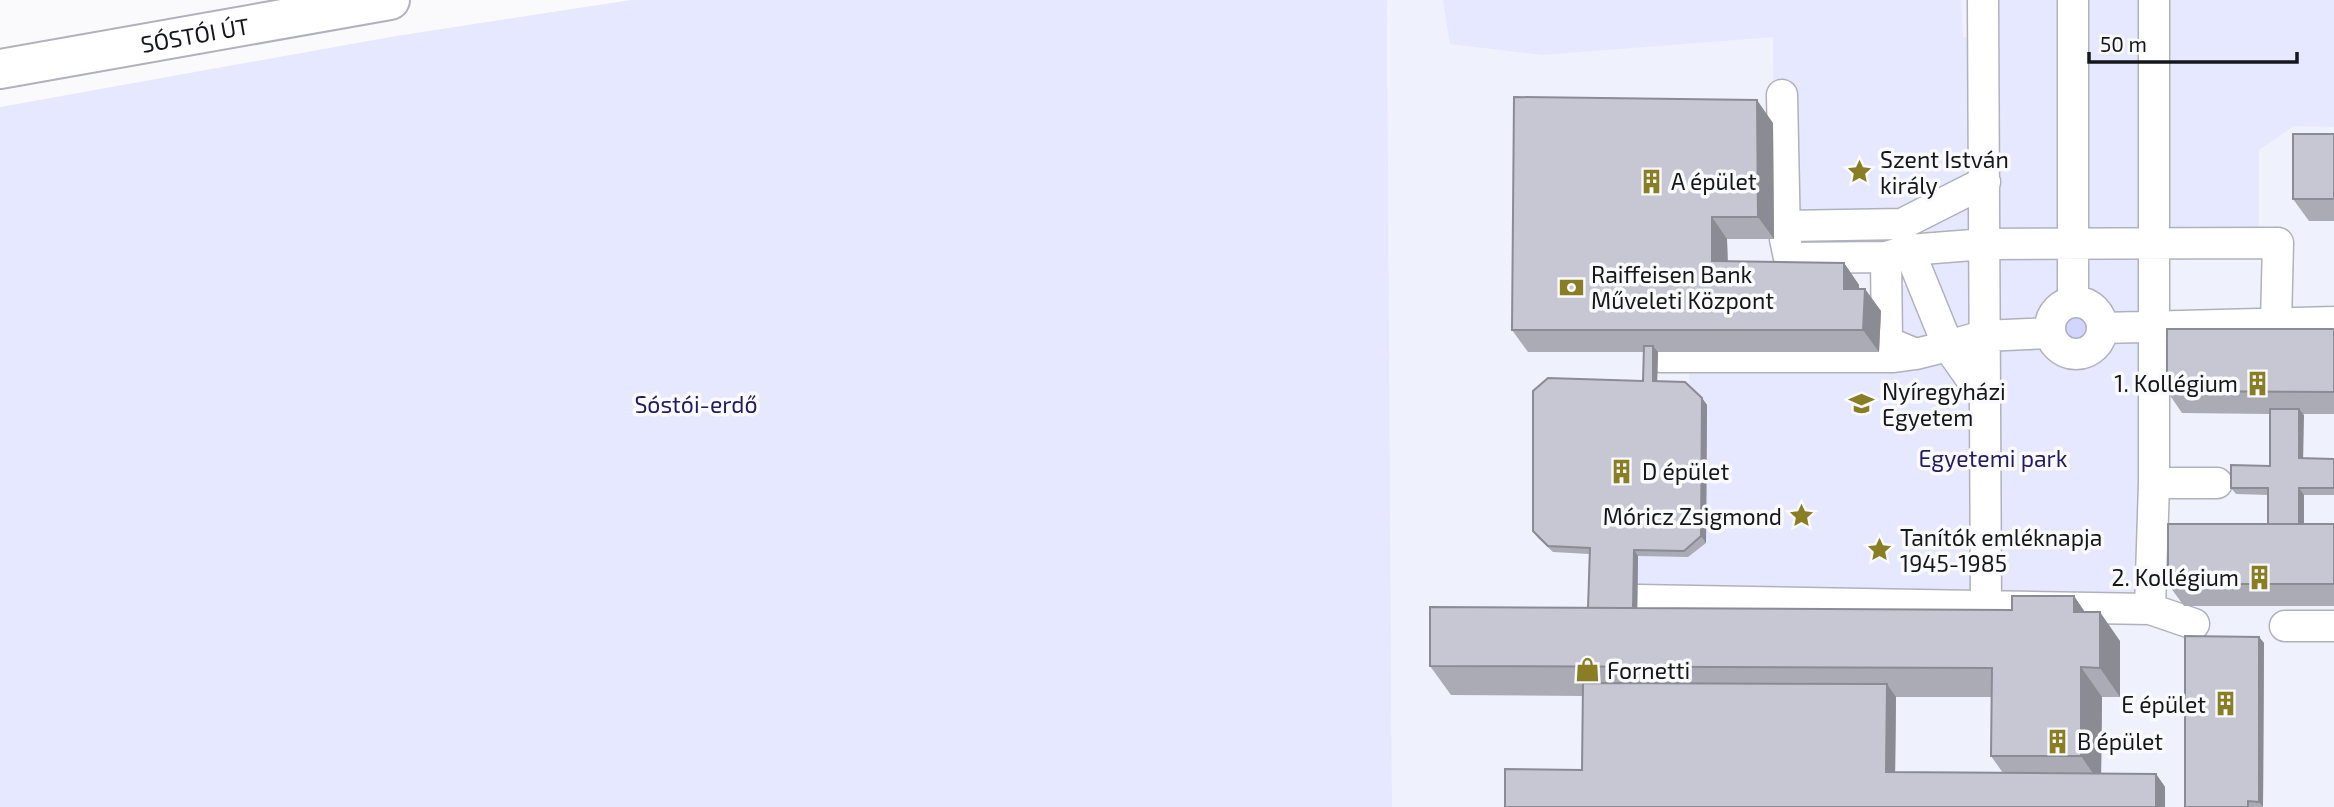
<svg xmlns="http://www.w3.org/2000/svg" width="2334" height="807" font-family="'Exo 2',sans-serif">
<rect width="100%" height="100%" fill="#fafafd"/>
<!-- built -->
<path fill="#eff1fc" d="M 1387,0 L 2334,0 L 2334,807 L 1392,807 Z"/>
<!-- green -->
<path fill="#e6e8ff" d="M 631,0 L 1387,0 L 1392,807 L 0,807 L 0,107 L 396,36 Z
M 1443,0 L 1961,0 L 1963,37 L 1984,38 L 1984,0 L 2334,0 L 2334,127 L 2294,126 L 2259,150 L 2259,239 L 2159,241 L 2145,605 L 1637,637 L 1638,556 L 1689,388 L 1690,352 L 1879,352 L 1895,286 L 1924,283 L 1921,238 L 1774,239 L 1773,37 L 1543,55 L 1450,44 Z"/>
<!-- water -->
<path fill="#d2d5fe" d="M2059 327a16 16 0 1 1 32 0a16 16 0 1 1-32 0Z"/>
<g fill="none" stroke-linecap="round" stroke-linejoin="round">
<defs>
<path id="street" d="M 1983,0 L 1986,607
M 2073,0 L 2073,301
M 1782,95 L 1785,239 L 1789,258 L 1886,257 L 1909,250 L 1948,346 L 1983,336 L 2050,333
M 1785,226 L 1902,224 L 1985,182
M 1909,250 L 1985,244 L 2278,243 L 2276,323
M 1886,257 L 1887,342 L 1916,354 L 1948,346 L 1984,397
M2050 328a26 26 0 1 1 52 0a26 26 0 1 1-52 0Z
M 2102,328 L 2334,322
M 1660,357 L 1894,357 L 1916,354
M 2154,483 L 2217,483
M 1638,600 L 2150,609 L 2194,624
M 2150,609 L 2154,483 L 2154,0
M 2285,626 L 2334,626"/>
<g id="secondary">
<path id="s1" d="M 0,69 L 390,0"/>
</g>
</defs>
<!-- street casing -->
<use href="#street" stroke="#b0b1bd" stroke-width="33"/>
<!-- secondary casing -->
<use href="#secondary" stroke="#b0b1bd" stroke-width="42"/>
<!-- street -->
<use href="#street" stroke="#fff" stroke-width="30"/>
<!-- secondary -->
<use href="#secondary" stroke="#fff" stroke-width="38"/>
</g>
<!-- wall -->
<path fill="#aaabb5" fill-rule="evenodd" d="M 1773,123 L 1774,239 L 1727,239 L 1728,261 L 1844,263 L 1859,285 L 1859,289 L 1865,289 L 1881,311 L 1879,352 L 1658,352 L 1657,381 L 1702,398 L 1707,405 L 1706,543 L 1688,557 L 1638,556 L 1637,608 L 2012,610 L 2074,596 L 2085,612 L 2120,641 L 2120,697 L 2102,697 L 2101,774 L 2156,774 L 2165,787 L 1582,770 L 1583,696 L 1451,695 L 1430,666 L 1588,608 L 1589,554 L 1553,552 L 1538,538 L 1533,531 L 1643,381 L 1644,352 L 1528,352 L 1512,330 ZM 1896,697 L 1992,697 L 1991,756 L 2003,773 L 1895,772 Z
M 2334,134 L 2334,221 L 2309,221 L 2293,199 Z
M 2334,329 L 2334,414 L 2303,414 L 2303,458 L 2334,459 L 2334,495 L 2304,495 L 2304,524 L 2334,524 L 2334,606 L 2184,606 L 2168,584 L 2268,524 L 2268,495 L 2236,494 L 2231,488 L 2270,466 L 2270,414 L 2182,413 L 2167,391 Z
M 2259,637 L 2264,643 L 2263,807 L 2185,807 Z"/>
<!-- shaded-wall -->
<path fill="#8b8b94" d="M 1757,100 L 1773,123 L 1774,239 L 1758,217 Z
M 1712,217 L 1727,239 L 1728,284 L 1712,261 Z
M 1844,263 L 1859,285 L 1860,311 L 1844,289 Z
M 1865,289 L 1881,311 L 1879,352 L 1863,330 Z
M 1653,346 L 1658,352 L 1657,387 L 1653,381 Z
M 1702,398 L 1707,405 L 1706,543 L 1701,536 Z
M 2299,409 L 2304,415 L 2303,465 L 2299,458 Z
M 2299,488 L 2304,495 L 2304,547 L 2299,541 Z
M 1634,550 L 1638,556 L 1637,637 L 1632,631 Z
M 2074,596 L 2094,626 L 2074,612 Z
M 2100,612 L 2120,641 L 2120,697 L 2100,668 Z
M 2259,637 L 2264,643 L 2263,807 L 2259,802 Z
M 2081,667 L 2102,697 L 2101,785 L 2081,756 Z
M 1887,684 L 1896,697 L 1895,784 L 1886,772 Z
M 2156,774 L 2165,787 L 2165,807 L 2156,807 Z"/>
<!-- building -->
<path fill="#c6c7d3" stroke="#8b8b94" stroke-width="2" d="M 1514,97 L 1757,100 L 1758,217 L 1712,217 L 1712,261 L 1844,263 L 1844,289 L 1865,289 L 1863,330 L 1512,330 Z
M 2293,134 L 2334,134 L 2334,199 L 2293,199 Z
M 2167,329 L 2334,329 L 2334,392 L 2167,391 Z
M 1644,346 L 1653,346 L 1653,381 L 1685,382 L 1702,398 L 1701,536 L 1684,551 L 1634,550 L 1633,608 L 1588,608 L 1590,548 L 1548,546 L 1533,531 L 1533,391 L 1548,378 L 1643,381 Z
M 2270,409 L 2299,409 L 2299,458 L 2334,459 L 2334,488 L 2299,488 L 2299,524 L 2268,524 L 2268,488 L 2231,488 L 2231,465 L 2270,466 Z
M 2168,524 L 2334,524 L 2334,584 L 2168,584 Z
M 2012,596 L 2074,596 L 2074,612 L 2100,612 L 2100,668 L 2081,667 L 2081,756 L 1991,756 L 1992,668 L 1430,666 L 1430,607 L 2012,610 Z
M 2185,636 L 2259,637 L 2259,802 L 2248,801 L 2248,807 L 2185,807 Z
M 1583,683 L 1887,684 L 1886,772 L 2156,774 L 2156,807 L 1505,807 L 1505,769 L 1582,770 Z"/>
<!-- icons -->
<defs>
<symbol id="sight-bare" viewBox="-9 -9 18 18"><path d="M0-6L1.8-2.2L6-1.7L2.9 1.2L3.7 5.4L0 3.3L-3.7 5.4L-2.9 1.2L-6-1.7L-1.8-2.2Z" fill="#8a7e25" stroke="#fafafd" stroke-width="2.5" paint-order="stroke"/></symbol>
<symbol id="building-bare" viewBox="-9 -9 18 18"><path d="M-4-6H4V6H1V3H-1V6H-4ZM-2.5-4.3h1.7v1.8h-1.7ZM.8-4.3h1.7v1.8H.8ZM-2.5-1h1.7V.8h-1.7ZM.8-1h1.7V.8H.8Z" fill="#8a7e25" stroke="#fafafd" stroke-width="2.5" paint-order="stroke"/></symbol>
<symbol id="bank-bare" viewBox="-9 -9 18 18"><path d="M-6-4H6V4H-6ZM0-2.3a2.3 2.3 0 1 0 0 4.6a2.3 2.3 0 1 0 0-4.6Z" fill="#8a7e25" stroke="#fafafd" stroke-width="2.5" paint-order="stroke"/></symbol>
<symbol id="university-bare" viewBox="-9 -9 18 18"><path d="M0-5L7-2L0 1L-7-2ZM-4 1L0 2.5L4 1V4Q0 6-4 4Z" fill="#8a7e25" stroke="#fafafd" stroke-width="2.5" paint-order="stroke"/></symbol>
<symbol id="shop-bare" viewBox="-9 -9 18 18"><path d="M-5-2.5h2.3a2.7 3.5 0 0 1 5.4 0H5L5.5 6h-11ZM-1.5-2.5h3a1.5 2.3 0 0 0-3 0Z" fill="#8a7e25" stroke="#fafafd" stroke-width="2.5" paint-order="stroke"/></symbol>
</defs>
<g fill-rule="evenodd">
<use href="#sight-bare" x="1842" y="154" width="35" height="35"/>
<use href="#building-bare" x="1634" y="164" width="35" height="35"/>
<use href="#bank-bare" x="1554" y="270" width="35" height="35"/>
<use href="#building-bare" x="2240" y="366" width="35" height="35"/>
<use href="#university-bare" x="1844" y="386" width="35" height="35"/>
<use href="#building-bare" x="1604" y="454" width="35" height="35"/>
<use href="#sight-bare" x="1784" y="498" width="35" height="35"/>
<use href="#sight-bare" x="1862" y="532" width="35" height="35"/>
<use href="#building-bare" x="2242" y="560" width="35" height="35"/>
<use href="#shop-bare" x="1570" y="652" width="35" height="35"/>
<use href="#building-bare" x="2208" y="686" width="35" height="35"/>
<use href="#building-bare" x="2040" y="724" width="35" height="35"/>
</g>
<g text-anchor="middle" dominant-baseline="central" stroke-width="7" stroke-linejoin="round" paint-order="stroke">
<!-- street labels -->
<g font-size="23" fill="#16171b" stroke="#fafafd">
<text stroke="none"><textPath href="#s1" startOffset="198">SÓSTÓI ÚT</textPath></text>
</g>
<!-- poi labels -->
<g font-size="23" fill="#16171b" stroke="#fafafd" text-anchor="start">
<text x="1880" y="159">Szent István<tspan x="1880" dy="26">király</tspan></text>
<text x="1671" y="181">A épület</text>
<text x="1591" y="274">Raiffeisen Bank<tspan x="1591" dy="26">Műveleti Központ</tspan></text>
<text x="2238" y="383" text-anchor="end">1. Kollégium</text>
<text x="1882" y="391">Nyíregyházi<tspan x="1882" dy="26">Egyetem</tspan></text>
<text x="1642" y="471">D épület</text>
<text x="1782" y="516" text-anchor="end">Móricz Zsigmond</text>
<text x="1900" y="537">Tanítók emléknapja<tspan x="1900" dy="26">1945-1985</tspan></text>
<text x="2239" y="577" text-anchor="end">2. Kollégium</text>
<text x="1607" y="670">Fornetti</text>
<text x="2206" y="704" text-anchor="end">E épület</text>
<text x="2077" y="741">B épület</text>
</g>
<!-- park labels -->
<g font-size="23" fill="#241a64" stroke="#fafafd">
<text x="696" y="404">Sóstói-erdő</text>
<text x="1993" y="458">Egyetemi park</text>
</g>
</g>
<!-- scale -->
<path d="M2089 52v10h208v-10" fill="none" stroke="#16171b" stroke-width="3.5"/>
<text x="2100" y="52" font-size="21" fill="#16171b" stroke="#fafafd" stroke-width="5" paint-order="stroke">50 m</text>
</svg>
